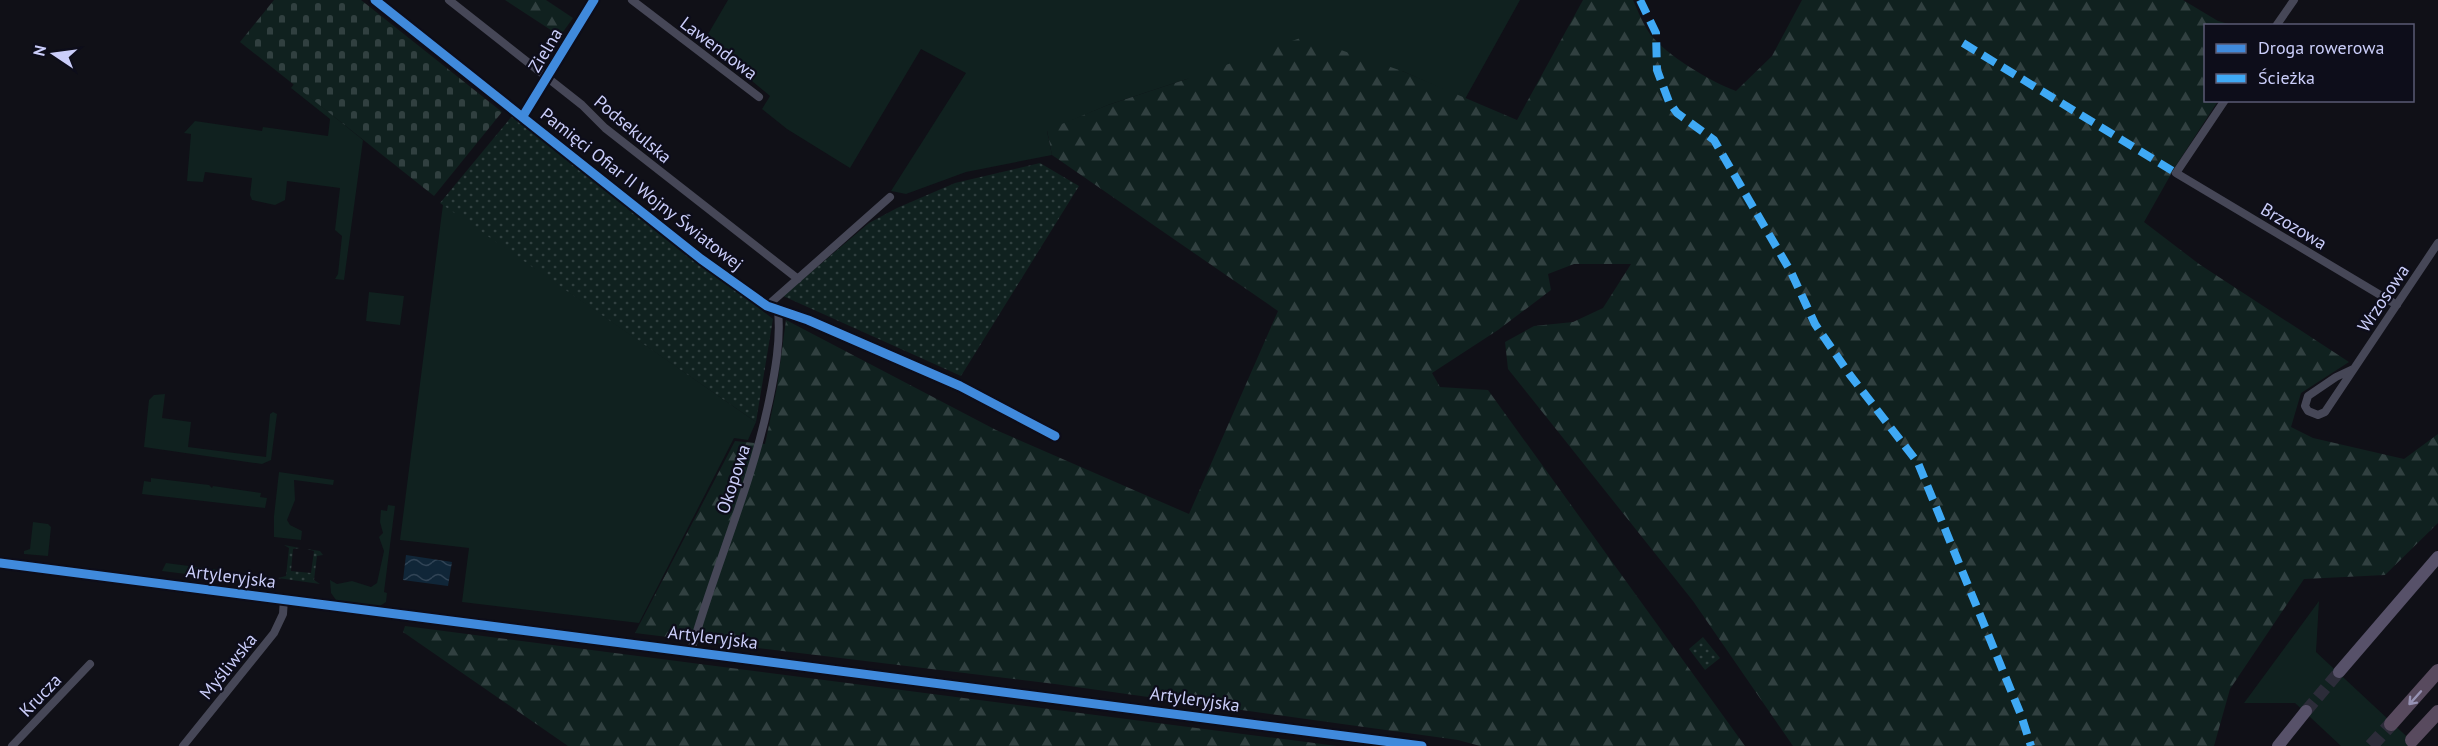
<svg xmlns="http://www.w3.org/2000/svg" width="2438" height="746" font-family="'PT Sans',sans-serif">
<defs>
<pattern id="forest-firs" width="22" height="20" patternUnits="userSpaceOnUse" patternTransform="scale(1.5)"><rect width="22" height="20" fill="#10211f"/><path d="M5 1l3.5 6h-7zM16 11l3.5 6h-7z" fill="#314040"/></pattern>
<pattern id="cemetery-stones" width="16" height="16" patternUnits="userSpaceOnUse" patternTransform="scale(1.5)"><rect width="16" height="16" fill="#10211f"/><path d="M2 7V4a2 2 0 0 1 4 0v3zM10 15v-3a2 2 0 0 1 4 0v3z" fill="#314040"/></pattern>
<pattern id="park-dots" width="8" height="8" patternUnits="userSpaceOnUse" patternTransform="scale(1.5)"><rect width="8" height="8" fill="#10211f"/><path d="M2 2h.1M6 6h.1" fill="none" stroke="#314040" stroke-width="1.8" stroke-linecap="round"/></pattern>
<pattern id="water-waves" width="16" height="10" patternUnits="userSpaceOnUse" patternTransform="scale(1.5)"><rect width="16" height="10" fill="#102638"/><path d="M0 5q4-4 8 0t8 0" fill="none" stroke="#314456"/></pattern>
</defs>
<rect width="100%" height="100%" fill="#101017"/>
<!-- grass -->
<path fill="#10211f" d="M 728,0 L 1520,0 L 1465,99 L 1402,71 L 1187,79 L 1108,105 L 1047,131 L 1052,155 L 966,172 L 906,194 L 891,191 L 966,73 L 921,49 L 850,168 L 787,129 L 762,109 L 770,96 L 704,41 Z
M 294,84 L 363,140 L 344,280 L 335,279 L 338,274 L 342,236 L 335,230 L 340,188 L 287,181 L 285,200 L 275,205 L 252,200 L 250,195 L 252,178 L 205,172 L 203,182 L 187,181 L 191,134 L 184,133 L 195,121 L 262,131 L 263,127 L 328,136 L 330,119 L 291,88 Z
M 443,204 L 756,422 L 748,440 L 734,438 L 639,623 L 462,602 L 469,548 L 400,540 Z
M 369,292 L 404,296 L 400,325 L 366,321 Z
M 165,394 L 162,418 L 191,422 L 188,447 L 266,457 L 270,414 L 273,412 L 277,414 L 271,460 L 262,464 L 144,447 L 149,400 L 154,395 Z
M 279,472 L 334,480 L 333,485 L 294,480 L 295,500 L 287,520 L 290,525 L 302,531 L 301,540 L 274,537 L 274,516 Z
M 151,478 L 209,485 L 212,488 L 213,486 L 261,493 L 260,497 L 267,498 L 265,508 L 142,494 L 144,481 L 151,482 Z
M 388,505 L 395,506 L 384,592 L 387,593 L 386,602 L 380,606 L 336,600 L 331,593 L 330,580 L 337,584 L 352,581 L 371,587 L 377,583 L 384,551 L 379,537 L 383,533 L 380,522 L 381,510 L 387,511 Z
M 33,522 L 48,524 L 51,527 L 48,556 L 24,554 L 24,551 L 30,549 Z
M 166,563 L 220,570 L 210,577 L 162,571 Z
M 2319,601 L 2316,652 L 2417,746 L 2341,746 L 2295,703 L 2244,703 Z"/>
<!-- forest -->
<path fill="url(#forest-firs)" d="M 505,0 L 546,0 L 573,18 L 560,36 Z
M 1583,0 L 1633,0 C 1638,11 1643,24 1650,34 C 1666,55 1711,82 1736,91 L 1772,56 L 1802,0 L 2183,0 L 2218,21 L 2232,25 L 2206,26 L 2206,100 L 2218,101 L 2175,167 L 2144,222 L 2199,264 L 2349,362 L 2301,393 L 2291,427 L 2313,438 L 2404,459 L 2438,434 L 2438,523 L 2385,575 L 2304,579 L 2230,689 L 2214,746 L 1793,746 L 1693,601 L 1508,369 L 1505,342 L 1534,326 L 1573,322 L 1603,308 L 1631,264 L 1574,264 L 1548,274 L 1551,290 L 1498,330 L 1432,373 L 1440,387 L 1488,390 L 1745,746 L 1480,746 L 1458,740 L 1055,684 L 635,633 L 735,441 L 765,444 L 777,387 L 786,320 L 996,430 L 1189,514 L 1278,311 L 1052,155 L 1047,130 L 1108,105 L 1187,79 L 1303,37 L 1402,71 L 1517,120 Z
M 405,626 L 1337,746 L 568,746 L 403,632 Z"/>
<!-- cemetery -->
<path fill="url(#cemetery-stones)" d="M 274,0 L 361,0 L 502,112 L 434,196 L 240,42 Z"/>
<!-- park -->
<path fill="url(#park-dots)" d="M 512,116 L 773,319 L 756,422 L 440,203 Z
M 1040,163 L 1079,186 L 961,376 L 783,296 L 869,223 L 897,208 L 955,183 Z
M 284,545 L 300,548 L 293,549 L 291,571 L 311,573 L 314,551 L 307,549 L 320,551 L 323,555 L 317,556 L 314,580 L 320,584 L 278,578 L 286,576 L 289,548 Z
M 1703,637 L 1720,658 L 1705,670 L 1689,649 Z"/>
<!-- water -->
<path fill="url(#water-waves)" d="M 406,555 L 452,562 L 448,586 L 403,580 Z"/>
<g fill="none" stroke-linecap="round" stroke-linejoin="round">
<!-- primary-tunnel -->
<path stroke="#2c2c39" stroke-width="12" stroke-dasharray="12 6" stroke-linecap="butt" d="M 2306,711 L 2339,672"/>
<!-- highway-tunnel -->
<path stroke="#2c2c39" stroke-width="14" stroke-dasharray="14 7" stroke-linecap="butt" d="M 2371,746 L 2391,724"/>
<!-- street -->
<path stroke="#464757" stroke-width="8" d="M 375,0 L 701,259 L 767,306 L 808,320 L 960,386 L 1055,436
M 449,0 L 582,105 L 605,128 L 798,279
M 632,0 L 759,97
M 2276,26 L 2294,0
M 2225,100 L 2176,173 L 2397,305
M 523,116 L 594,0
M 767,306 L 890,197
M 2353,369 L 2336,377 L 2308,396 L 2305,406 L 2308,411 L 2318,415 L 2325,412 L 2438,243
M 691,651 C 715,567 751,487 769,401 C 775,372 781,340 778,311
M 12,746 L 90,664
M 183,746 L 274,633 L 283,614 L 284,599"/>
<!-- secondary -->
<path stroke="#484c5e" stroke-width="10" d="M 0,563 L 1422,746"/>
<!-- primary -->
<path stroke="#575169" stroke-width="12" d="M 2339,672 L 2438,557
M 2278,746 L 2306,711"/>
<!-- highway -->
<path stroke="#584a5e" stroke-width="14" d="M 2391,724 L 2438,671
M 2412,740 L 2438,712"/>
<!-- quiet -->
<path stroke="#3fa9f5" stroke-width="8" stroke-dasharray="15 8" stroke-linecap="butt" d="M 1640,0 L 1656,33 L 1657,70 L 1669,102 L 1677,113 L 1714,140 L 1791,272 L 1815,324 L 1850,375 L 1918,463 L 2021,715 L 2031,746
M 1963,43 L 2176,173"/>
<defs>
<path id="cycleway" d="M 375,0 L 701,259 L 767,306 L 808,320 L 960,386 L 1055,436
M 523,116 L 594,0
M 0,563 L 1422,746"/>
</defs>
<!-- cycleway casing -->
<use href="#cycleway" stroke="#0d0d1a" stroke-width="13"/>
<!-- cycleway -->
<use href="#cycleway" stroke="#408adc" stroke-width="9"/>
</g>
<!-- one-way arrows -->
<defs><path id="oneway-shaft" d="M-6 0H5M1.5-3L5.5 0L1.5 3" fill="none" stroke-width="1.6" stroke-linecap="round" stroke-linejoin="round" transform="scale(1.5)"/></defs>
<use stroke="#9793b4" href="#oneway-shaft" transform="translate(2415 698) rotate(132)"/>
<g text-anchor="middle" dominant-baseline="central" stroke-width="4.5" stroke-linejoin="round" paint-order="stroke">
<!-- street labels -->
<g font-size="18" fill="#cbcefa" stroke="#0d0d1a">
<text transform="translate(719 48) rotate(37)">Lawendowa</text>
<text transform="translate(545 50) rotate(-59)">Zielna</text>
<text transform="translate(633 129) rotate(40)">Podsekulska</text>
<text transform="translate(642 189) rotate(38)">Pamięci Ofiar II Wojny Światowej</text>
<text transform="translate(2294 226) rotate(31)">Brzozowa</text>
<text transform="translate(2383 298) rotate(-56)">Wrzosowa</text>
<text transform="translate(733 479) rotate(-72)">Okopowa</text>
<text transform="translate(231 576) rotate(7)">Artyleryjska</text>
<text transform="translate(713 637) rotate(7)">Artyleryjska</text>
<text transform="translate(228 666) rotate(-51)">Myśliwska</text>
<text transform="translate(40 695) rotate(-46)">Krucza</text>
<text transform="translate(1195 699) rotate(8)">Artyleryjska</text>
</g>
</g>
<!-- legend -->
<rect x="2204" y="24" width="210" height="78" fill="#0d0d1a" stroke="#595a74" stroke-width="1.5"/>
<rect x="2216" y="44" width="30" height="9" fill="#408adc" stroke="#595a74" stroke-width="1.5"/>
<text x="2258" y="54" font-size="18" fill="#cbcefa">Droga rowerowa</text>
<rect x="2216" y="74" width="30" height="9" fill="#3fa9f5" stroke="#595a74" stroke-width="1.5"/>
<text x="2258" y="84" font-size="18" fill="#cbcefa">Ścieżka</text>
<!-- north arrow -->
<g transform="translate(54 54) rotate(283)" stroke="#0d0d1a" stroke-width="4.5" paint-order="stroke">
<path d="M0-4.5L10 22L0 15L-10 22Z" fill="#cbcefa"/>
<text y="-9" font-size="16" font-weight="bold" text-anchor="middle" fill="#cbcefa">N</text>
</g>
</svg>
